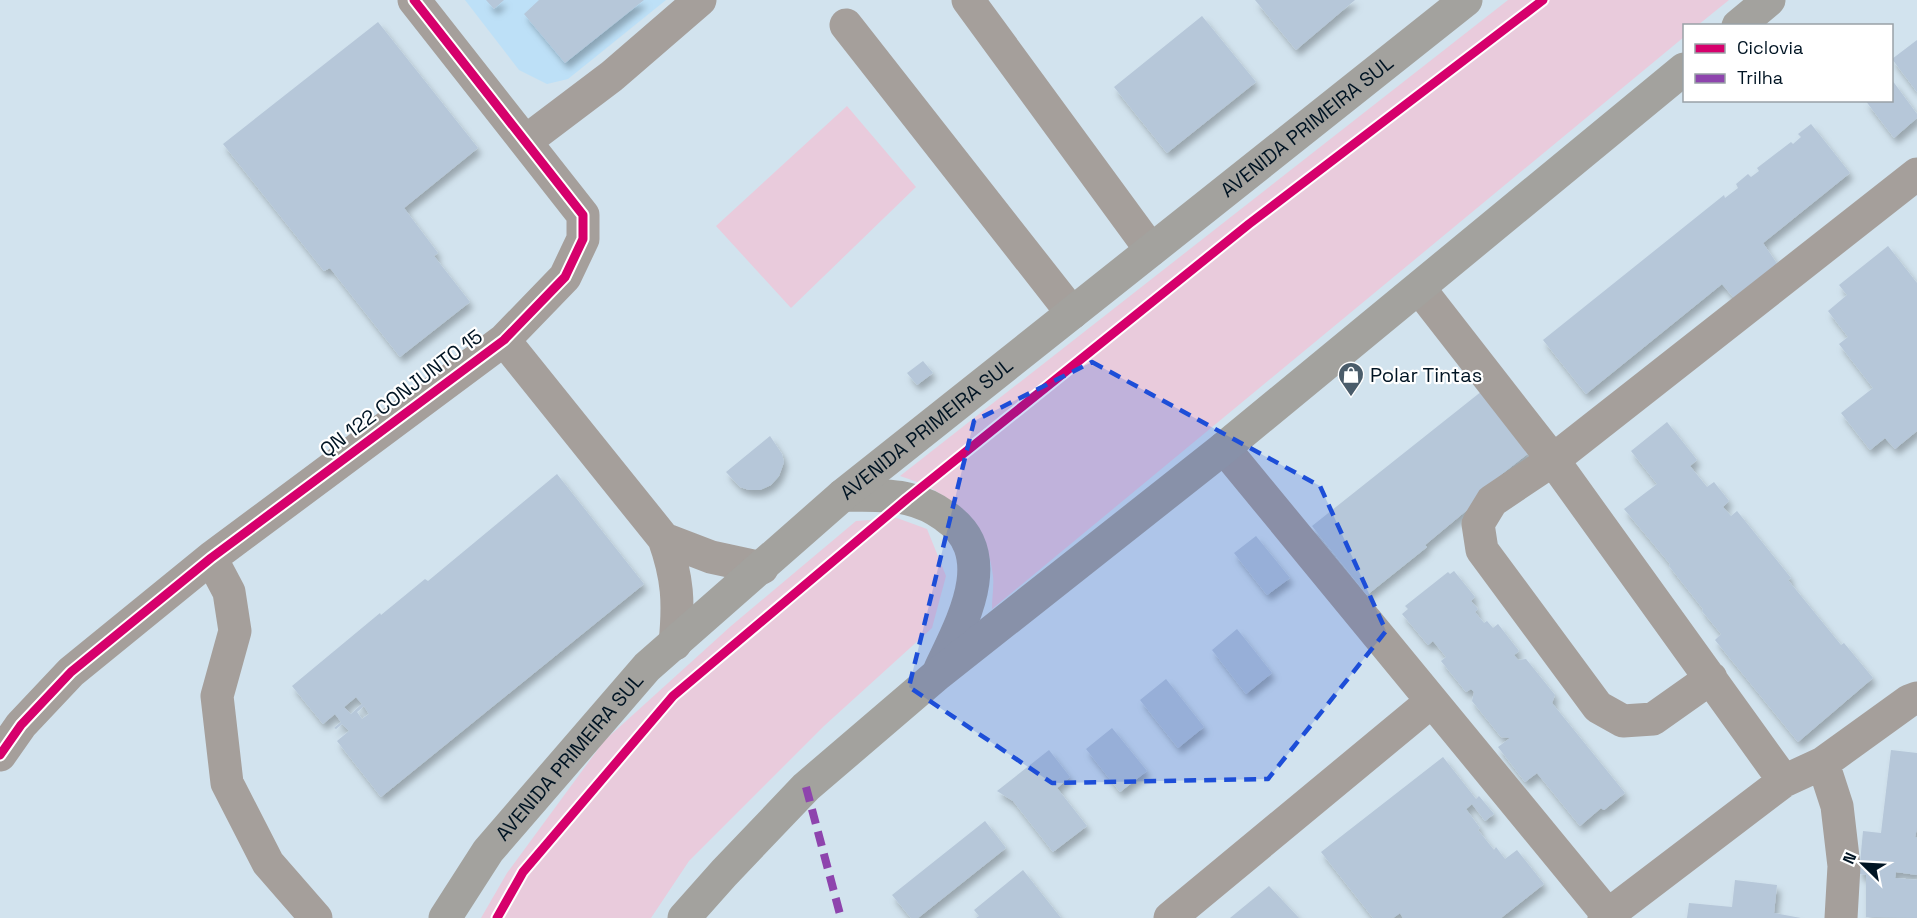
<svg xmlns="http://www.w3.org/2000/svg" width="1917" height="918" font-family="'Space Grotesk',sans-serif">
<defs>
<filter id="shadow"><feDropShadow dx="3.5" dy="6" stdDeviation="3" flood-color="#0004"/></filter>
</defs>
<rect width="100%" height="100%" fill="#d2e3ee"/>
<!-- built -->
<path fill="#bde0f7" d="M 465,0 L 666,0 L 568,79 L 547,84 L 519,70 Z"/>
<!-- green -->
<path fill="#e9cbdc" d="M 1508,0 L 1729,0 L 1698,25 L 1684,26 L 1684,37 L 992,609 C 992,598 994,586 993,576 C 987,522 949,491 900,476 Z
M 847,106 L 916,187 L 791,308 L 716,226 Z
M 897,518 L 927,529 L 946,576 L 932,628 L 824,726 L 689,861 L 651,918 L 481,918 L 507,873 L 604,741 L 731,626 L 856,521 Z"/>
<!-- building -->
<path fill="#b6c7d9" fill-rule="evenodd" filter="url(#shadow)" d="M 486,0 L 504,0 L 494,9 Z
M 539,0 L 644,0 L 565,63 L 524,14 Z
M 1255,0 L 1355,0 L 1296,50 Z
M 1202,16 L 1256,82 L 1167,153 L 1114,87 Z
M 378,22 L 478,148 L 404,208 L 438,253 L 434,256 L 470,302 L 400,357 L 330,268 L 324,271 L 223,144 Z
M 1917,40 L 1917,92 L 1892,59 Z
M 1892,80 L 1917,114 L 1917,118 L 1894,138 L 1865,100 L 1892,100 Z
M 1811,124 L 1850,173 L 1763,243 L 1782,271 L 1738,303 L 1722,284 L 1586,394 L 1543,340 L 1724,195 L 1725,198 L 1738,188 L 1736,184 L 1748,174 L 1751,177 L 1759,171 L 1757,168 L 1791,142 L 1793,144 L 1801,137 L 1798,134 Z
M 1888,246 L 1917,283 L 1917,431 L 1895,449 L 1885,438 L 1870,450 L 1841,413 L 1873,388 L 1839,344 L 1848,337 L 1828,311 L 1847,295 L 1839,285 Z
M 923,361 L 933,373 L 917,385 L 907,373 Z
M 1482,391 L 1530,452 L 1480,491 L 1484,496 L 1425,545 L 1427,547 L 1367,595 L 1312,526 Z
M 1667,422 L 1697,460 L 1690,466 L 1707,487 L 1714,482 L 1729,501 L 1723,507 L 1731,516 L 1737,511 L 1791,578 L 1788,580 L 1841,645 L 1844,643 L 1873,678 L 1798,742 L 1715,640 L 1721,634 L 1702,611 L 1703,609 L 1669,566 L 1670,564 L 1624,509 L 1657,484 L 1631,451 Z
M 770,436 L 782,454 L 784,462 L 779,476 L 771,485 L 760,490 L 749,490 L 740,487 L 726,472 Z
M 557,474 L 644,584 L 381,797 L 337,741 L 349,731 L 342,724 L 336,729 L 334,728 L 341,722 L 335,714 L 323,724 L 292,686 L 380,613 L 381,615 L 425,579 L 428,581 ZM 356,697 L 362,704 L 351,714 L 344,707 ZM 364,706 L 369,714 L 362,719 L 357,712 Z
M 1256,536 L 1290,578 L 1267,595 L 1234,553 Z
M 1454,571 L 1475,597 L 1471,601 L 1478,609 L 1475,612 L 1484,623 L 1487,621 L 1493,628 L 1498,624 L 1519,651 L 1514,655 L 1518,660 L 1526,659 L 1555,695 L 1552,703 L 1625,793 L 1604,810 L 1601,808 L 1580,826 L 1537,773 L 1525,782 L 1498,747 L 1510,738 L 1501,737 L 1472,701 L 1474,692 L 1471,689 L 1466,692 L 1441,661 L 1446,657 L 1433,641 L 1428,645 L 1402,614 L 1408,609 L 1405,606 L 1448,572 L 1450,574 Z
M 1237,629 L 1272,673 L 1246,694 L 1212,650 Z
M 1166,679 L 1204,727 L 1178,748 L 1140,700 Z
M 1112,728 L 1147,771 L 1120,792 L 1086,749 Z
M 1049,750 L 1070,777 L 1057,788 L 1087,826 L 1053,852 L 1013,801 L 997,791 Z
M 1891,750 L 1917,753 L 1917,828 L 1915,837 L 1917,838 L 1917,875 L 1896,872 L 1895,878 L 1917,880 L 1917,918 L 1866,917 L 1866,875 L 1859,874 L 1863,831 L 1881,833 Z
M 1443,757 L 1476,799 L 1479,796 L 1494,814 L 1485,821 L 1472,804 L 1466,809 L 1480,828 L 1478,830 L 1494,850 L 1496,847 L 1505,859 L 1517,850 L 1544,884 L 1501,918 L 1403,918 L 1400,913 L 1393,918 L 1373,918 L 1321,852 Z
M 985,821 L 1006,848 L 918,918 L 911,918 L 892,895 Z
M 1023,870 L 1061,918 L 976,918 L 979,916 L 974,910 Z
M 1735,880 L 1777,885 L 1774,913 L 1801,918 L 1687,918 L 1689,903 L 1732,907 Z
M 1269,886 L 1299,918 L 1230,918 Z"/>
<g fill="none" stroke-linecap="round" stroke-linejoin="round">
<!-- minor -->
<path stroke="#a59f9b" stroke-width="33" d="M 968,0 L 1151,250
M 846,25 L 1072,313
M 526,141 L 612,76 L 700,0
M 1419,288 L 1553,460 L 1784,781
M 504,340 L 664,539 C 678,578 679,603 675,644
M 1224,448 L 1608,915
M 664,539 L 711,557 L 762,568
M 211,558 L 229,592 L 235,631 L 217,696 L 227,783 L 268,863 L 316,918
M 1711,678 L 1653,719 L 1623,721 L 1598,707 L 1482,550 L 1478,524 L 1492,501 L 1553,460 L 1917,174
M 0,755 L 21,725 L 71,672 L 211,558 L 504,340 L 565,277 L 583,239 L 583,215 L 414,0
M 1823,763 L 1837,806 L 1844,866 L 1841,918
M 1170,918 L 1432,701
M 1604,918 L 1784,781 L 1823,763 L 1909,701 L 1917,698"/>
<!-- major -->
<g stroke="#a3a29e" stroke-width="33">
<path d="M 1738,26 L 1769,0"/>
<path d="M 843,495 C 864,496 887,494 908,499 C 921,502 934,508 945,516 C 1001,554 962,622 940,669"/>
<path id="s1" d="M 445,918 L 488,851 L 647,667 L 843,495 L 1466,0"/>
<path d="M 684,918 L 724,873 L 806,787 L 938,674 L 1224,448 L 1684,69"/>
</g>
<!-- quiet -->
<path stroke="#8e44ad" stroke-width="8" stroke-dasharray="15 8" stroke-linecap="butt" d="M 806,787 L 841,918"/>
<defs>
<path id="cycleway" d="M 0,755 L 21,725 L 71,672 L 211,558 L 504,340 L 565,277 L 583,239 L 583,215 L 414,0
M 497,918 L 523,872 L 673,696 L 907,499 L 1249,224 L 1543,0"/>
</defs>
<!-- cycleway casing -->
<use href="#cycleway" stroke="#fff" stroke-width="13"/>
<!-- cycleway -->
<use href="#cycleway" stroke="#d6006c" stroke-width="9"/>
</g>
<!-- marked area -->
<path fill="#1d4ed8" fill-opacity="0.2" stroke="#1d4ed8" stroke-width="4.5" stroke-dasharray="12 8" stroke-linejoin="round" d="M 1092,362 L 1320,486 L 1386,631 L 1268,779 L 1052,783 L 909,687 L 974,421 Z"/>
<!-- icons -->
<defs>
<symbol id="shop-pin" viewBox="-11 -11 22 30"><path d="M0 17L-7.5 6A9.5 9.5 0 1 1 7.5 6Z" fill="#4a5c6a" stroke="#fff"/><path d="M-5-2.5h2.3a2.7 3.5 0 0 1 5.4 0H5L5.5 6h-11ZM-1.5-2.5h3a1.5 2.3 0 0 0-3 0Z" fill="#fff"/></symbol>
</defs>
<g fill-rule="evenodd">
<use href="#shop-pin" x="1336" y="360" width="30" height="40"/>
</g>
<g text-anchor="middle" dominant-baseline="central" stroke-width="4.5" stroke-linejoin="round" paint-order="stroke">
<!-- street labels -->
<g font-size="20" fill="#001423" stroke="#fff">
<text stroke="none"><textPath href="#s1" startOffset="1176">AVENIDA PRIMEIRA SUL</textPath></text>
<text transform="translate(401 393) rotate(-37)">QN 122 CONJUNTO 15</text>
<text stroke="none"><textPath href="#s1" startOffset="690">AVENIDA PRIMEIRA SUL</textPath></text>
<text stroke="none"><textPath href="#s1" startOffset="204">AVENIDA PRIMEIRA SUL</textPath></text>
</g>
<!-- poi labels -->
<g font-size="20" fill="#001423" stroke="#fff" text-anchor="start">
<text x="1370" y="375">Polar Tintas</text>
</g>
</g>
<!-- legend -->
<rect x="1683" y="24" width="210" height="78" fill="#ffffff" stroke="#99a1a7" stroke-width="1.5"/>
<rect x="1695" y="44" width="30" height="9" fill="#d6006c" stroke="#99a1a7" stroke-width="1.5"/>
<text x="1737" y="54" font-size="18" fill="#001423">Ciclovia</text>
<rect x="1695" y="74" width="30" height="9" fill="#8e44ad" stroke="#99a1a7" stroke-width="1.5"/>
<text x="1737" y="84" font-size="18" fill="#001423">Trilha</text>
<!-- north arrow -->
<g transform="translate(1863 864) rotate(294)" stroke="#ffffff" stroke-width="4.5" paint-order="stroke">
<path d="M0-4.5L10 22L0 15L-10 22Z" fill="#001423"/>
<text y="-9" font-size="16" font-weight="bold" text-anchor="middle" fill="#001423">N</text>
</g>
</svg>
